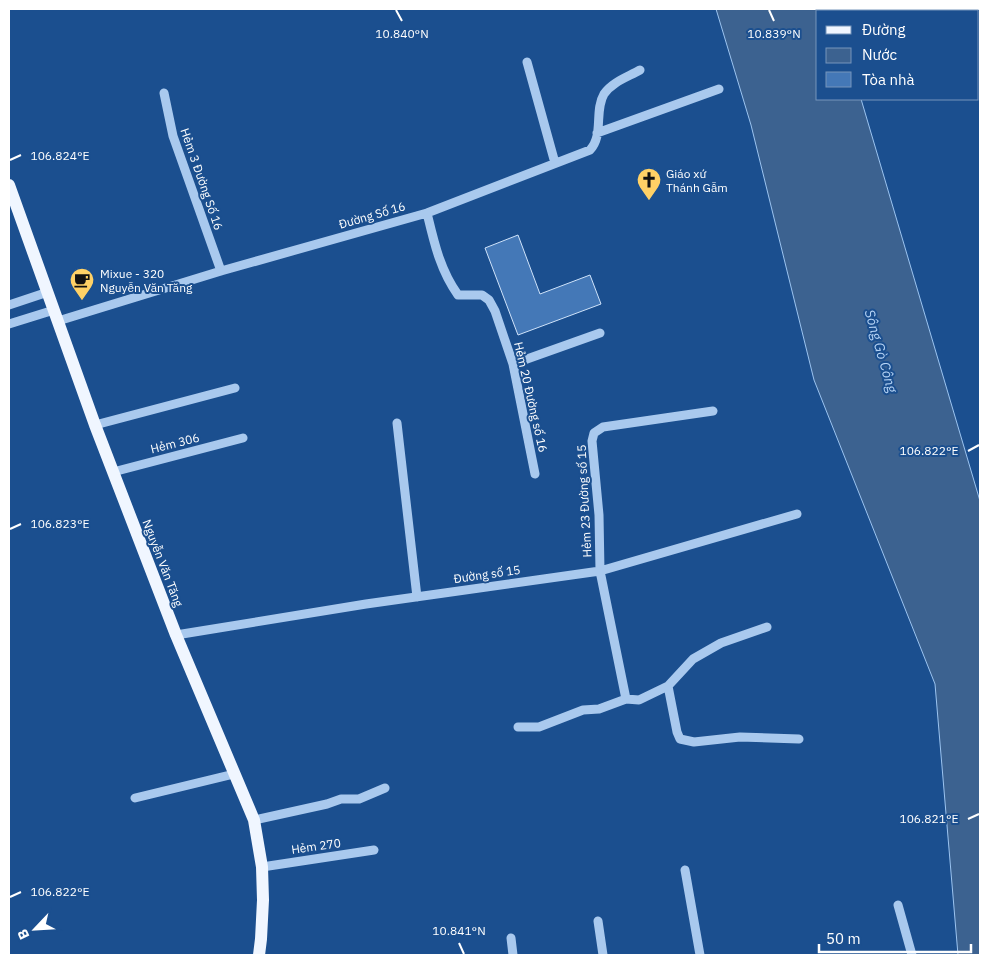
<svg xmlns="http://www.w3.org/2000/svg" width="989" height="964" font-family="'IBM Plex Sans',sans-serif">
<rect width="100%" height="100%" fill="#1b4f8f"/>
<!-- water -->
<path fill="#3c6290" stroke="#9cc4f0" d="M 716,9 L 834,9 L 834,11 L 818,11 L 818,99 L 861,99 L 980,501 L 980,955 L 958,955 L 935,684 L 814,380 L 751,125 Z"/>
<!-- building -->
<path fill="#4478b7" stroke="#cfe3fa" d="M 518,235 L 540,294 L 590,275 L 601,304 L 518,335 L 485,248 Z"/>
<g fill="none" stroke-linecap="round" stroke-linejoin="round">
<!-- minor -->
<path stroke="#a9c9ee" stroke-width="9" d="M 527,62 L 555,163
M 164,93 L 173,136 L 221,271
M 597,133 L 719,89
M 427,213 C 434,242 440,270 458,295 L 482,295 L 489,300 L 495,311 L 513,364 L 535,474
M 9,305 L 48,292
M 58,321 L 221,271 L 427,213 L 590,150 C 604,135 594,111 604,94 C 612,82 628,77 640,70
M 9,324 L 54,310
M 513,364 L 600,333
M 713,411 L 603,427 L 594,433 L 592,441 L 599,515 L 600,571 L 626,699 L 639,700 L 668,686 L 693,659 L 721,643 L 767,627
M 397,423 L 417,597
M 95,425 L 235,388
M 113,472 L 243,438
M 176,635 L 366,604 L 600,571 L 797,514
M 668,686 L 677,732 L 680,739 L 694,742 L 740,737 L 799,739
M 518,727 L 539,727 L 583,710 L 599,709 L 626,699
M 135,798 L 234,774
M 254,820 L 327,804 L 341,799 L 359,799 L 385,788
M 262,867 L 374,850
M 685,870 L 700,955
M 898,905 L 912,955
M 598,921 L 603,955
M 511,938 L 513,955"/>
<!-- major -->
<path stroke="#f0f6ff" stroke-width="12" d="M 9,185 L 95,425 L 176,635 L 254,820 L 262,867 L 263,900 L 261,939 L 259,955"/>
</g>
<!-- ticks -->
<path fill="none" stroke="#fff" stroke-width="2" d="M 396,10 L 402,21M 769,10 L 774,21M 10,160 L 21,155M 968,451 L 979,445M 10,529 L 21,524M 968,819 L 979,814M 10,897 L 21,892M 459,943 L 464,954"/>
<!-- icons -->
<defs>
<symbol id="church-pin" viewBox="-11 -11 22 30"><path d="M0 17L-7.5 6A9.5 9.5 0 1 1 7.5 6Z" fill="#ffd166" stroke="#1b4f8f"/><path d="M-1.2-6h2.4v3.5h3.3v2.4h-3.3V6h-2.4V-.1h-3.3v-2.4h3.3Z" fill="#111"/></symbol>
<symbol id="cafe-pin" viewBox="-11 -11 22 30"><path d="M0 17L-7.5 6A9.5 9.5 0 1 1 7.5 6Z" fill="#ffd166" stroke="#1b4f8f"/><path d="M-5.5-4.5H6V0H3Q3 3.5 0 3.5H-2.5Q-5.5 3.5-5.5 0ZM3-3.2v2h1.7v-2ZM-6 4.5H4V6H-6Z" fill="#111"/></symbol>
</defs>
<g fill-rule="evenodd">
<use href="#church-pin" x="635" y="166" width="28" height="38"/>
<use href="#cafe-pin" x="68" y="266" width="28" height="38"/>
</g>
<g text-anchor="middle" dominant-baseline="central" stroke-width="4" stroke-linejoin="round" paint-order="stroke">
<!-- poi labels -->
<g font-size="12" fill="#fff" stroke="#1b4f8f" text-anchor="start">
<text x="666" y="173">Giáo xứ<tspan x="666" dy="14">Thánh Gẫm</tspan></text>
<text x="100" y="273">Mixue - 320<tspan x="100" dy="14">Nguyễn Văn Tăng</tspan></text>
</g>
<!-- street labels -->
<g font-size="12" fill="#fff" stroke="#1b4f8f">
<text transform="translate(202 179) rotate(71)">Hẻm 3 Đường Số 16</text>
<text transform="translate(372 215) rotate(-16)">Đường Số 16</text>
<text transform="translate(531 397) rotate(77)">Hẻm 20 Đường số 16</text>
<text transform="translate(175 443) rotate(-14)">Hẻm 306</text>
<text transform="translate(584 501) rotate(-93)">Hẻm 23 Đường số 15</text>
<text transform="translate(163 563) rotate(69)">Nguyễn Văn Tăng</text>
<text transform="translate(487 574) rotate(-8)">Đường số 15</text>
<text transform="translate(316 846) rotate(-8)">Hẻm 270</text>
</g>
<!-- water labels -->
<g font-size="14" font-style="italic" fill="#b5d3f5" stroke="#1b4f8f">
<text transform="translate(881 351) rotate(74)">Sông Gò Công</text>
</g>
</g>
<g font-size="12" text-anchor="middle" fill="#fff" stroke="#1b4f8f" stroke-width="4" stroke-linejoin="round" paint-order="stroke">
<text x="402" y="38">10.840°N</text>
<text x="774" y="38">10.839°N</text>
<text x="60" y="160">106.824°E</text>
<text x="929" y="455">106.822°E</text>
<text x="60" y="528">106.823°E</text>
<text x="929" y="823">106.821°E</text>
<text x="60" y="896">106.822°E</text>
<text x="459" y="935">10.841°N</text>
</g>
<!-- border -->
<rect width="989" height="964" fill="none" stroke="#ffffff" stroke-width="20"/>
<!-- legend -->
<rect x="816" y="10" width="162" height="90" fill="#1b4f8f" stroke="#7695bc"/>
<rect x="826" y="26" width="25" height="8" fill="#f0f6ff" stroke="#7695bc"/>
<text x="862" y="35" font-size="15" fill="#ffffff">Đường</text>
<rect x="826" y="48" width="25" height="15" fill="#3c6290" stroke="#7695bc"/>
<text x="862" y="60" font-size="15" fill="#ffffff">Nước</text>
<rect x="826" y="72" width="25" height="15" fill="#4478b7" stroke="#7695bc"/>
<text x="862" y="85" font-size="15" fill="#ffffff">Tòa nhà</text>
<!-- north arrow -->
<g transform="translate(35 929) rotate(245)" stroke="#1b4f8f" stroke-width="4" paint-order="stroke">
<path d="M0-4L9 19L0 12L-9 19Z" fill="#ffffff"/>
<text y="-8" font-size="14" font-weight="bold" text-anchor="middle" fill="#ffffff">B</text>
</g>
<!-- scale -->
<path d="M819 944v8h152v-8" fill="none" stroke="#ffffff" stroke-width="2.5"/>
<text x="826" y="944" font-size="15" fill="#ffffff" stroke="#1b4f8f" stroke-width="4" paint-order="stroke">50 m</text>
</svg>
